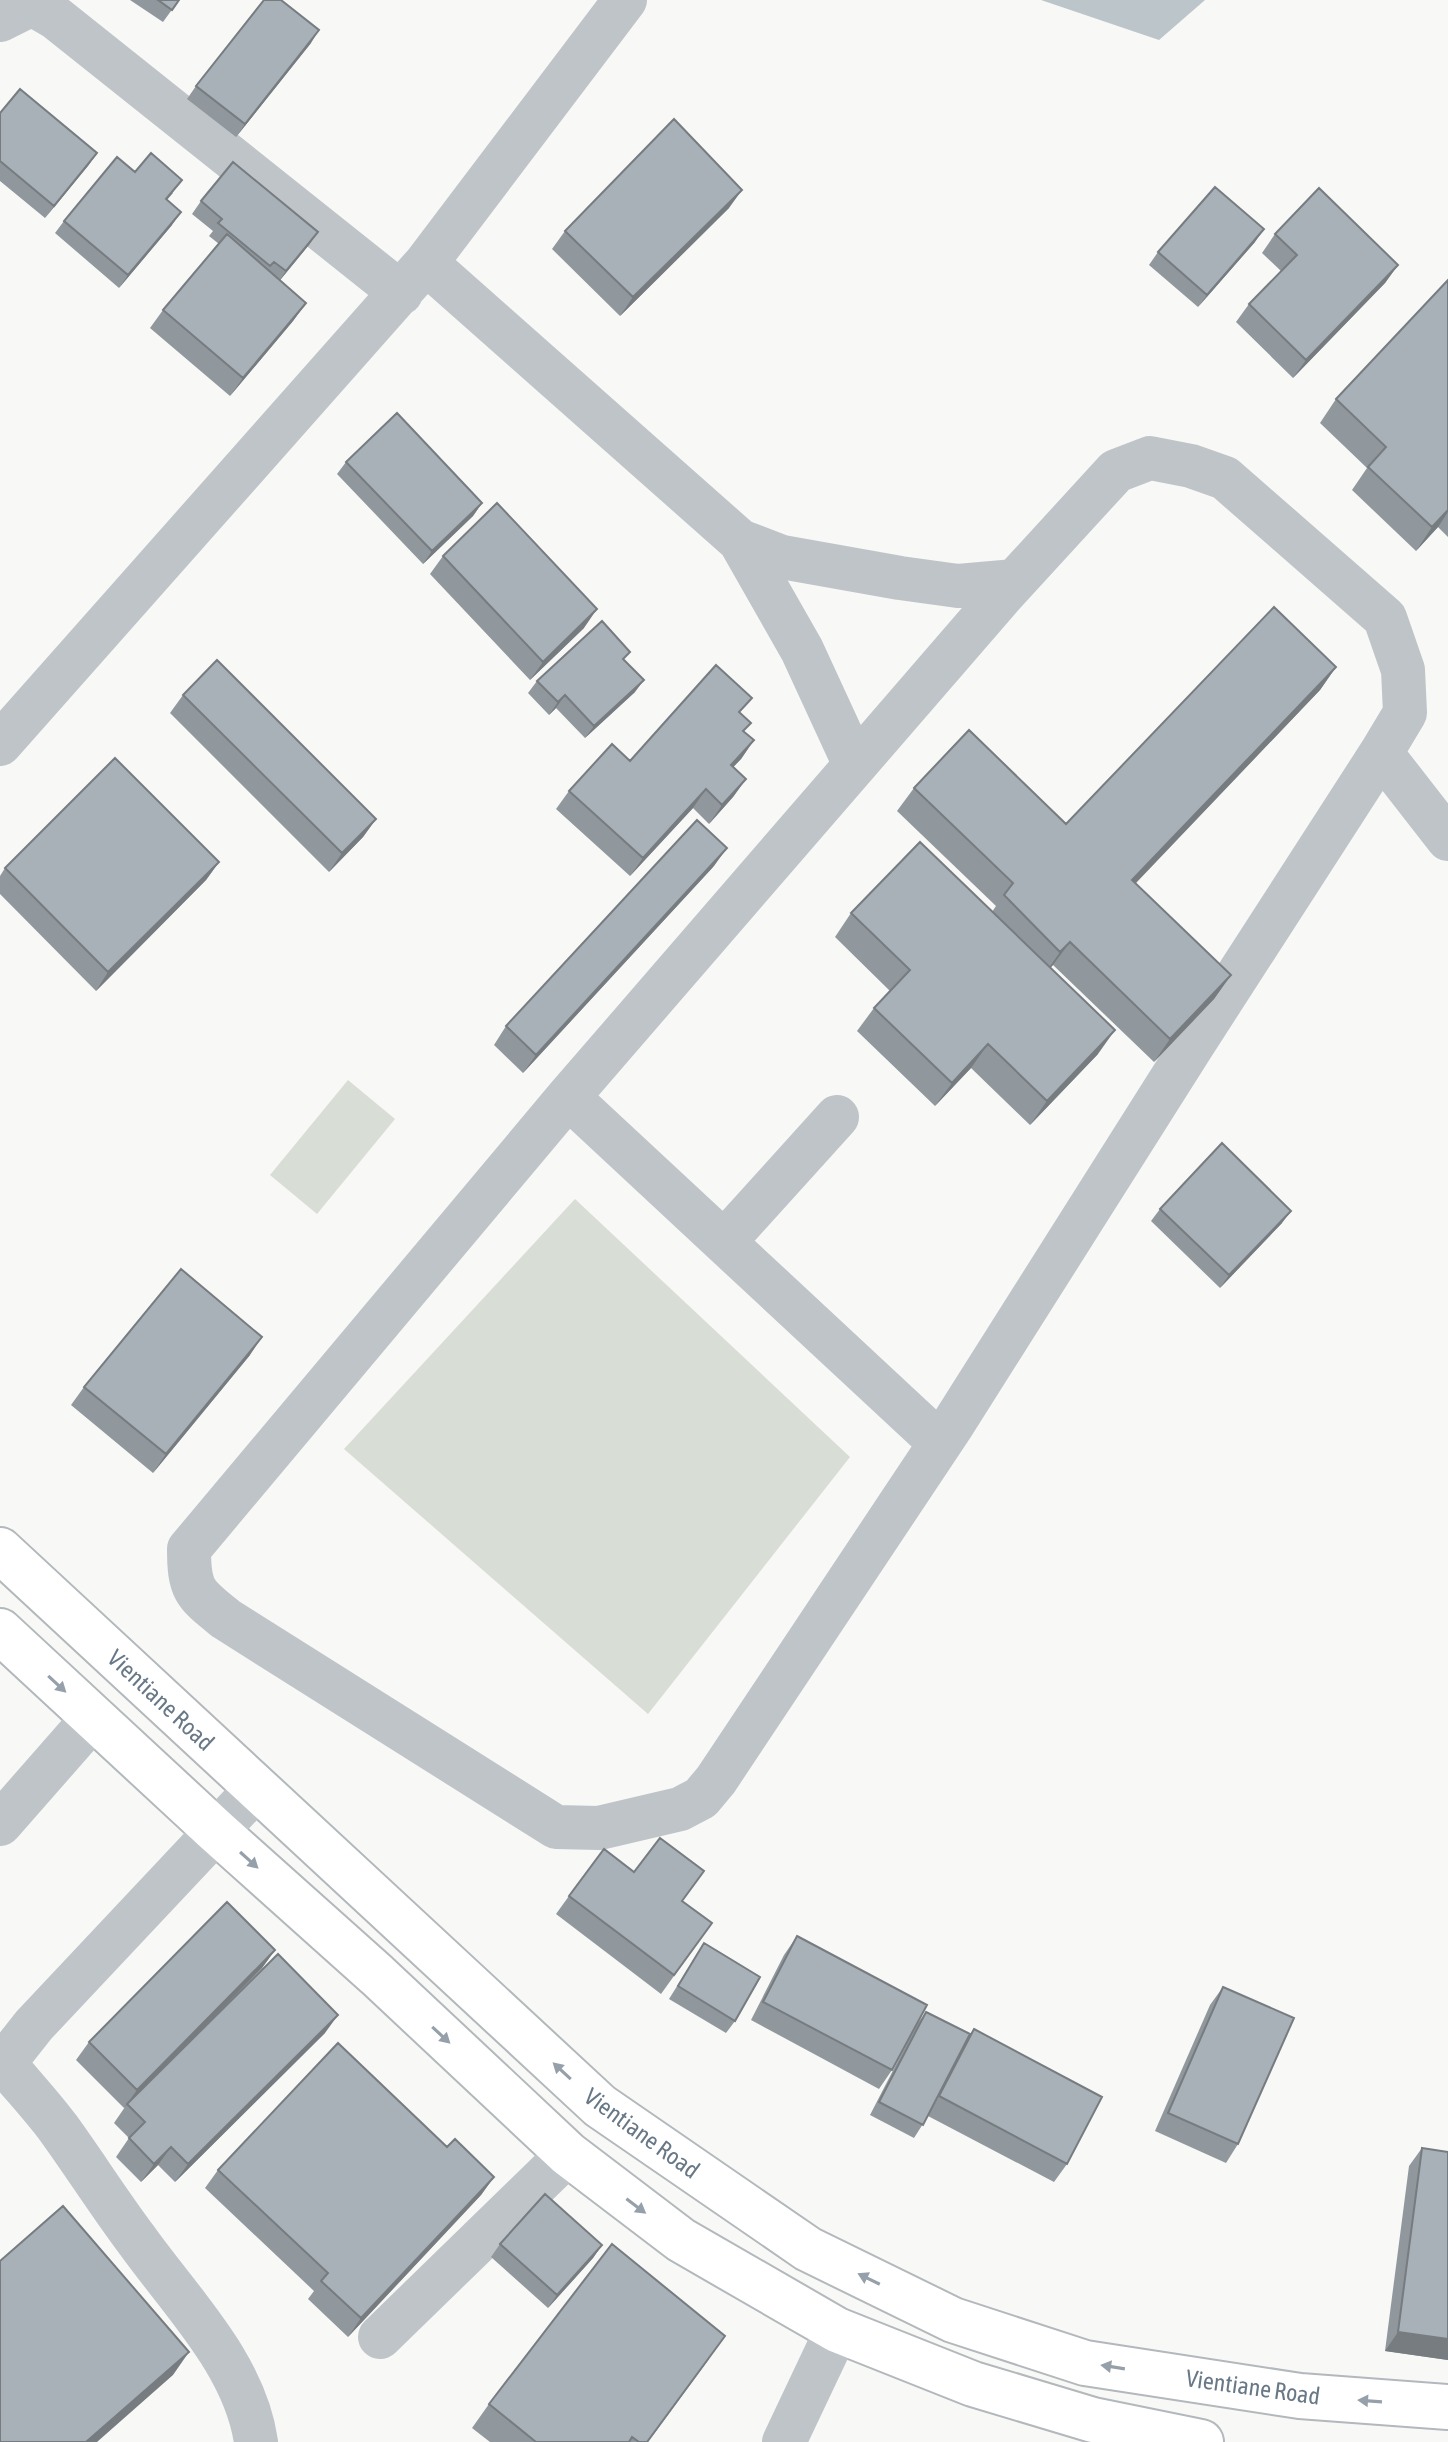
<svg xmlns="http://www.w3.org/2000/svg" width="1448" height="2442" font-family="'Asap Condensed',sans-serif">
<rect width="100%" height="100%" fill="#f8f8f6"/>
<!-- green -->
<path fill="#d8ddd5" d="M 348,1080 L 395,1119 L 317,1214 L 270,1175 Z
M 575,1199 L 850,1457 L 648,1714 L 344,1449 Z"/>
<!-- water -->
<path fill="#bbc5ca" d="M 1041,0 L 1205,0 L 1159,40 Z"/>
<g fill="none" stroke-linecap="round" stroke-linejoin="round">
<defs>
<path id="major" d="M 0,1550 L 600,2106 L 808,2249 L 953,2320 L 1085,2363 L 1300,2396 L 1448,2407
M 0,1631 L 216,1831 L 377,1975 L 568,2154 L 681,2240 L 837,2330 L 973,2384 L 1093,2420 L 1201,2442"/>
</defs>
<!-- major casing -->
<use href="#major" stroke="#b3b8bc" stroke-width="48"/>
<!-- minor -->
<path stroke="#bfc4c8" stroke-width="44" d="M 0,20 L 32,4 L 56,18 L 401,293
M 426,263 L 740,541 L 802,650 L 855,765
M 1150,458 L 1191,466 L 1225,478 L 1385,618 L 1403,670 L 1405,713 L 1381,753 L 1192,1046 L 953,1424 L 716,1780 L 701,1798 L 680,1809 L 599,1828 L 556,1827 L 226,1619 C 195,1594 189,1591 189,1549 L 568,1097 L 1004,593 L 1116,471 Z
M 740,541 L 782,557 L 900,578 L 958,586 L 1015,581
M 0,744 L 426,263 L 625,0
M 1381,753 L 1448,839
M 568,1097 L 940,1443
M 724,1242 L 837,1117
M 0,1824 L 93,1718
M 380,2337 L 568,2154
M 256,2442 C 245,2364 180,2301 136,2239 C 109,2203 85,2165 59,2129 C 42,2106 22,2085 4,2063 L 34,2025 L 256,1789
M 784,2442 L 837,2330"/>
<!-- major -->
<use href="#major" stroke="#fff" stroke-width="44"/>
</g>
<!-- wall -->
<path fill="#90989d" d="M 130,0 L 179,0 L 163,22 Z
M 311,43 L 236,137 L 187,99 L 196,86 Z
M 0,113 L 97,153 L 45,218 L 0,181 Z
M 135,172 L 173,193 L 167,200 L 172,225 L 119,288 L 55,233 L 64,221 Z
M 201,201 L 318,232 L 280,280 L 306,303 L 293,321 L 230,396 L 150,328 L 163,310 L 219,244 L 209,236 L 213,231 L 192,214 Z
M 729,208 L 620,316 L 552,249 L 565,231 Z
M 1275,234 L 1398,265 L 1385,283 L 1293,378 L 1236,322 L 1249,304 L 1281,271 L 1262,253 Z
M 1255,242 L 1198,307 L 1149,265 L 1158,252 Z
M 1448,280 L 1448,537 L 1438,527 L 1416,551 L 1352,490 L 1367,468 L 1320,423 L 1336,399 Z
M 346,462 L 482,503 L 473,516 L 423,564 L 337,474 Z
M 443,556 L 584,628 L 530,680 L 430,574 Z
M 625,660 L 635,692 L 585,738 L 556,708 L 549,715 L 528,693 L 537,681 Z
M 1336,667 L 1320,690 L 1135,883 L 1231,975 L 1214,999 L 1154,1062 L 1053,965 L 1050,968 L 1098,1054 L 1030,1125 L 971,1068 L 935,1106 L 857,1031 L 874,1008 L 890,991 L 835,937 L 851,913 L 992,912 L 996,906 L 897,811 L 914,788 L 1066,824 Z
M 183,695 L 376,819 L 363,837 L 329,872 L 170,713 Z
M 741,714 L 744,732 L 754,740 L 741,759 L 733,767 L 746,779 L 733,797 L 709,824 L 693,808 L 630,876 L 556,809 L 569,791 L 630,761 Z
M 219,862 L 206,880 L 96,991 L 0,894 L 0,876 L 5,868 Z
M 714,866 L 523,1073 L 494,1045 L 506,1026 Z
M 1160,1209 L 1282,1223 L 1220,1288 L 1151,1221 Z
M 250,1355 L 153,1473 L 71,1405 L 84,1387 Z
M 634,1872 L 682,1901 L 712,1923 L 661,1994 L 556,1914 L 569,1896 Z
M 797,1936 L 892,2070 L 879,2089 L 751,2020 L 784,1955 Z
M 704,1943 L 735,2021 L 726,2033 L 669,1999 Z
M 275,1950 L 262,1968 L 168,2064 L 325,2033 L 175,2182 L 158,2165 L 141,2182 L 116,2157 L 129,2138 L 114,2123 L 125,2107 L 124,2108 L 76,2060 L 89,2042 Z
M 1223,1987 L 1238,2144 L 1226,2163 L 1155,2131 L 1210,2005 Z
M 926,2012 L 970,2034 L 974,2029 L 1067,2164 L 1054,2182 L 928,2116 L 914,2138 L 870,2115 L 917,2024 Z
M 447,2147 L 494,2177 L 481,2195 L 348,2337 L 308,2299 L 314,2291 L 205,2188 L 218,2170 Z
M 1422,2148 L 1448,2152 L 1448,2360 L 1385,2351 L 1409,2166 Z
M 500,2244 L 602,2245 L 593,2258 L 548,2308 L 491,2257 Z
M 709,2359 L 648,2442 L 490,2442 L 472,2428 L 489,2404 Z"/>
<!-- shaded-wall -->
<path fill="#767c80" d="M 319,30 L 311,43 L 236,137 L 245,124 Z
M 97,153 L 88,166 L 45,218 L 54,206 Z
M 742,190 L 729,208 L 620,316 L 633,297 Z
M 181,212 L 172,225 L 119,288 L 128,275 Z
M 1264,229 L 1255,242 L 1198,307 L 1207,295 Z
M 318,232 L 309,245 L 277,284 L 286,271 Z
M 1398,265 L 1385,283 L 1293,378 L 1306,360 Z
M 306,303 L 293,321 L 230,396 L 243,378 Z
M 482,503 L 473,516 L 423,564 L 432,551 Z
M 1448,510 L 1448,512 L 1438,527 L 1416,551 L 1432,527 Z
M 597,609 L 584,628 L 530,680 L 543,662 Z
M 1336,667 L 1320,690 L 1116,904 L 1132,880 Z
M 644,680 L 635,692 L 585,738 L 594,726 Z
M 565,695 L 556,708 L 549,715 L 558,702 Z
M 754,740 L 741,759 L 718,783 L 731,765 Z
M 746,779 L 733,797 L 709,824 L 722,805 Z
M 706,789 L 693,808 L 630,876 L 643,858 Z
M 376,819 L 363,837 L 329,872 L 342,853 Z
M 727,848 L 714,866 L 523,1073 L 536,1055 Z
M 219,862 L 206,880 L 96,991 L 108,972 Z
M 1070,942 L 1053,965 L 1044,975 L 1060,952 Z
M 1231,975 L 1214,999 L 1154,1062 L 1170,1039 Z
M 1115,1030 L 1098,1054 L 1030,1125 L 1047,1101 Z
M 988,1044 L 971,1068 L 935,1106 L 952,1083 Z
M 1291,1211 L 1282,1223 L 1220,1288 L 1229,1275 Z
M 262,1337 L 250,1355 L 153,1473 L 166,1454 Z
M 275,1950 L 262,1968 L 124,2108 L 137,2090 Z
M 338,2015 L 325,2033 L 175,2182 L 188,2164 Z
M 171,2147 L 158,2165 L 141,2182 L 154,2164 Z
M 494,2177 L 481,2195 L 348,2337 L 361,2318 Z
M 602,2245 L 593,2258 L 548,2308 L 557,2295 Z
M 1398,2332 L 1448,2339 L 1448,2360 L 1385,2351 Z
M 189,2352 L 173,2375 L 97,2442 L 86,2442 Z"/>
<!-- building -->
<path fill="#a8b1b7" stroke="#767c80" stroke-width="2" d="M 158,0 L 179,0 L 172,10 Z
M 264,0 L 281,0 L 319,30 L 245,124 L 196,86 Z
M 20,89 L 97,153 L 54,206 L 0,161 L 0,113 Z
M 674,119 L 742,190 L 633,297 L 565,231 Z
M 151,153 L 182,180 L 166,199 L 181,212 L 128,275 L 64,221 L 117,157 L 135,172 Z
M 233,162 L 318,232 L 286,271 L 274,262 L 270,266 L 218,223 L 222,219 L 201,201 Z
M 1215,187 L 1264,229 L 1207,295 L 1158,252 Z
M 1319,188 L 1398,265 L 1306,360 L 1249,304 L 1297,255 L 1275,234 Z
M 227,234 L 306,303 L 243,378 L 163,310 Z
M 1448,280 L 1448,510 L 1432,527 L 1368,467 L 1386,447 L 1336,399 Z
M 397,413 L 482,503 L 432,551 L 346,462 Z
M 497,503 L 597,609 L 543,662 L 443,556 Z
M 1274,607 L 1336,667 L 1132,880 L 1231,975 L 1170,1039 L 1070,942 L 1060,952 L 1004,895 L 1013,883 L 914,788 L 969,730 L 1066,824 Z
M 602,621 L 630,652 L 623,659 L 644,680 L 594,726 L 565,695 L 558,702 L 537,681 Z
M 217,660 L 376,819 L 342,853 L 183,695 Z
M 716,665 L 752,698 L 739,712 L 751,723 L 743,731 L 754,740 L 731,765 L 746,779 L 722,805 L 706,789 L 643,858 L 569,791 L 612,744 L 630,761 Z
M 115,758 L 219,862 L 108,972 L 5,868 Z
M 697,820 L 727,848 L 536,1055 L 506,1026 Z
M 920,842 L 1115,1030 L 1047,1101 L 988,1044 L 952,1083 L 874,1008 L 910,970 L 851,913 Z
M 1222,1143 L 1291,1211 L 1229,1275 L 1160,1209 Z
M 181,1269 L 262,1337 L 166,1454 L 84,1387 Z
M 660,1838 L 704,1871 L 682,1901 L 712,1923 L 674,1975 L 569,1896 L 604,1849 L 634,1872 Z
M 227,1902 L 275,1950 L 137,2090 L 89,2042 Z
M 797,1936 L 927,2005 L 892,2070 L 763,2002 Z
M 704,1943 L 760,1977 L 735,2021 L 678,1986 Z
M 278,1954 L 338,2015 L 188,2164 L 171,2147 L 154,2164 L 129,2138 L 145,2122 L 127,2104 Z
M 1223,1987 L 1294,2018 L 1238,2144 L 1168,2113 Z
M 926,2012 L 970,2034 L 923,2125 L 879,2102 Z
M 974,2029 L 1102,2097 L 1067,2164 L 939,2096 Z
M 338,2043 L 447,2147 L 455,2139 L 494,2177 L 361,2318 L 321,2281 L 328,2273 L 218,2170 Z
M 1422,2148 L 1448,2152 L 1448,2339 L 1398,2332 Z
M 545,2194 L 602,2245 L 557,2295 L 500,2244 Z
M 63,2206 L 189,2352 L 86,2442 L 0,2442 L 0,2261 Z
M 612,2244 L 725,2336 L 647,2442 L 639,2442 L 632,2437 L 629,2442 L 536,2442 L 489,2404 Z"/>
<!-- one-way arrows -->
<defs><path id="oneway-solid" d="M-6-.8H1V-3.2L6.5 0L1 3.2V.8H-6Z" transform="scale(2)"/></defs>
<g fill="#95a0aa">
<use href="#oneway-solid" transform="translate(57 1684) rotate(43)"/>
<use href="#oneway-solid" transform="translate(249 1860) rotate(42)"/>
<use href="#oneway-solid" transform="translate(441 2035) rotate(43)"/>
<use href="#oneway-solid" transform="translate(562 2071) rotate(-137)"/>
<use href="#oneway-solid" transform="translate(636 2206) rotate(37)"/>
<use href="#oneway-solid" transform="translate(869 2279) rotate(-154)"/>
<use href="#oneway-solid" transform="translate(1113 2367) rotate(-171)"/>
<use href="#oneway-solid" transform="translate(1370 2401) rotate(-176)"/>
</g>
<g text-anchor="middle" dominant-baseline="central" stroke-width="8" stroke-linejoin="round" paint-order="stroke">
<!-- street labels -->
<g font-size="24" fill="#687886" stroke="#fff">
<text transform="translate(161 1700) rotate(43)">Vientiane Road</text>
<text transform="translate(642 2133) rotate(36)">Vientiane Road</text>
<text transform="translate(1253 2387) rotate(8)">Vientiane Road</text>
</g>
</g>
</svg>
